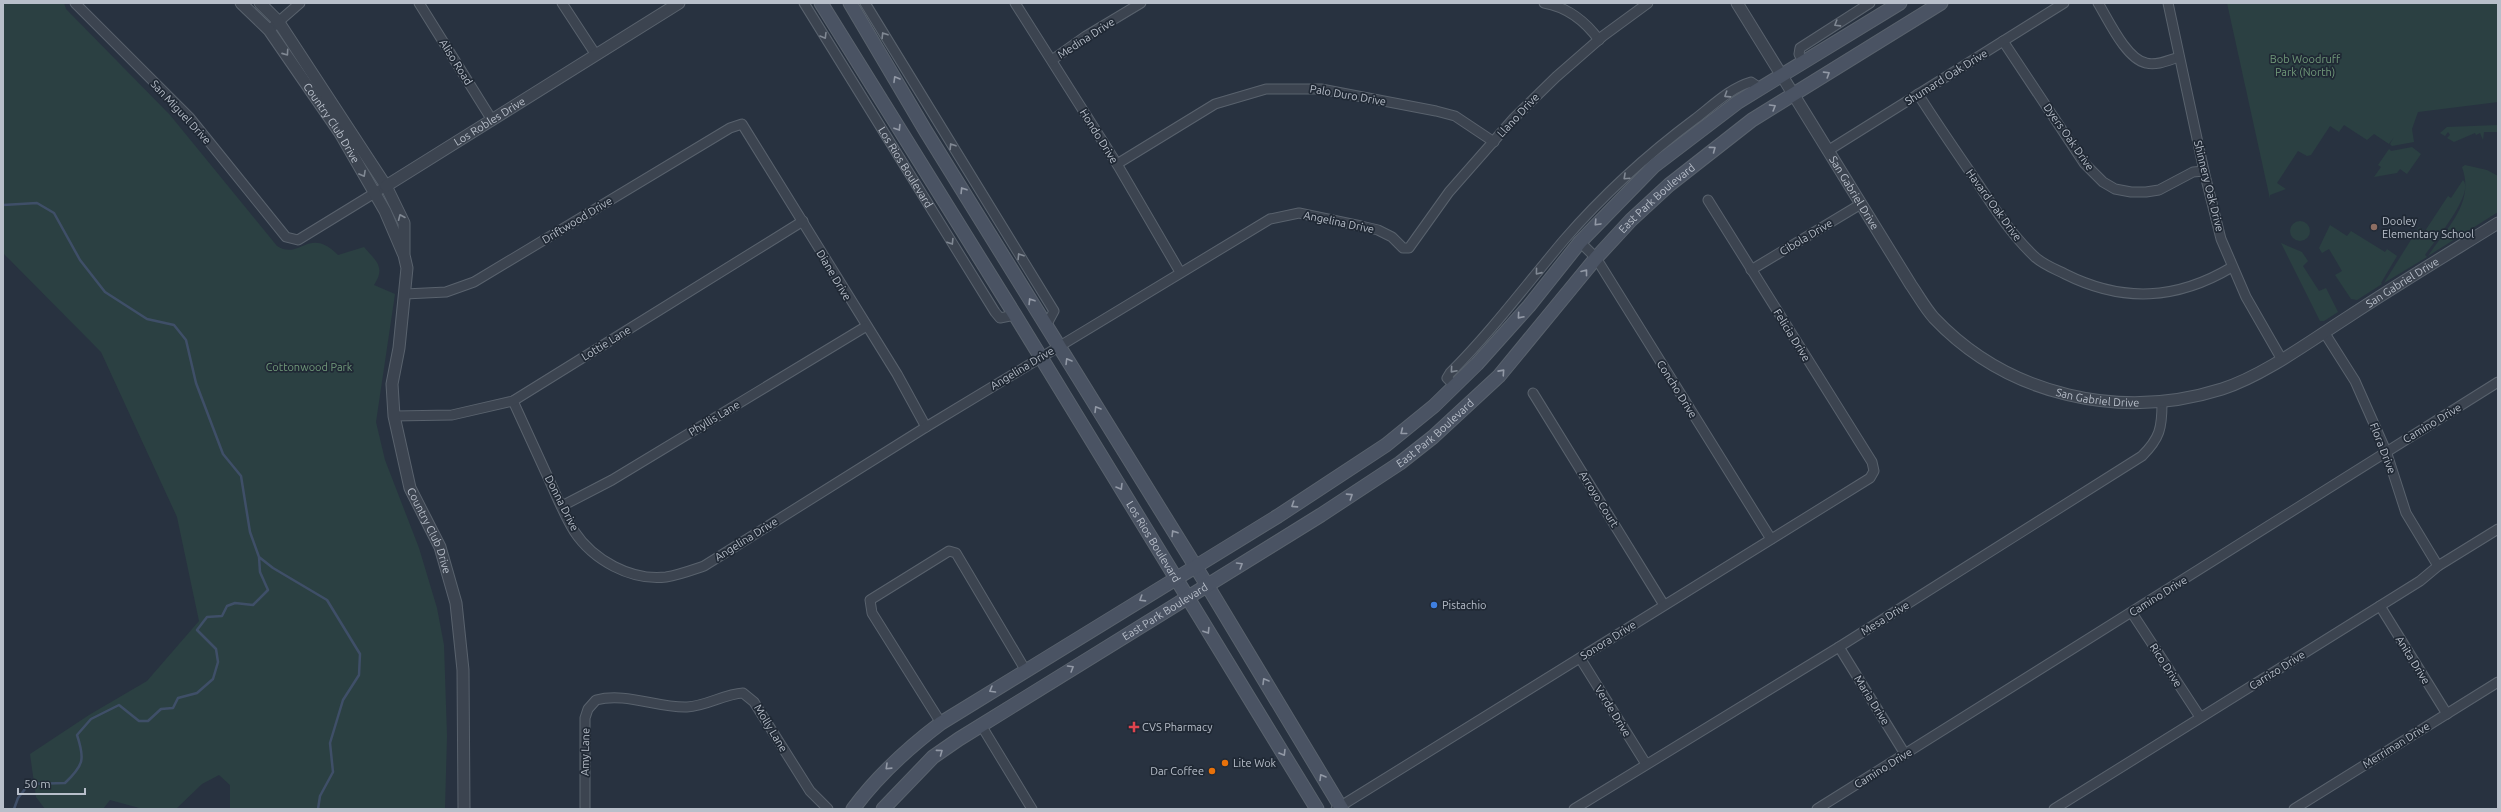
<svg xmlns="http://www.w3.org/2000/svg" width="2501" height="812" font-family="Ubuntu,sans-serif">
<rect width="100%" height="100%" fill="#283240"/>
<!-- green -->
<path fill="#2b4042" d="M 3,3 L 64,3 L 66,9 L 170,115 L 277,246 C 300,261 309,225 338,255 L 364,247 C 376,261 386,267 374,285 L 395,294 L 376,422 L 385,460 L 419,548 L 437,608 L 444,645 L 447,736 L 445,809 L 230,809 L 230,785 L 219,775 L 202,784 L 176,809 L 143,809 L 110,800 L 103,809 L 45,809 L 36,797 L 30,754 L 89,715 L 147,681 L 199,621 L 177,517 L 101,352 L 3,253 Z
M 2227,3 L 2498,3 L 2498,102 L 2418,112 L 2412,129 L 2414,142 L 2392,146 L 2390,144 L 2394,137 L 2389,144 L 2374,134 L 2367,140 L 2344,125 L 2339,132 L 2330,126 L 2311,155 L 2307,156 L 2298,151 L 2277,183 L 2286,189 L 2270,195 L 2270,199 Z
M 2498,125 L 2498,132 L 2484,132 L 2483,140 L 2480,133 L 2476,135 L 2475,133 L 2454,142 L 2447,138 L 2450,135 L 2448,132 L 2445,136 L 2440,133 L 2447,127 Z
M 2412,147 L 2421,154 L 2407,174 L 2400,169 L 2397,173 L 2374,177 L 2381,167 L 2378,165 L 2389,149 L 2391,151 Z
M 2465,165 L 2487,170 L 2498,176 L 2498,212 L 2428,256 C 2447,227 2475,203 2462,167 Z
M 2463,180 C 2475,193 2434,242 2425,255 L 2427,257 L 2384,283 L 2419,227 L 2425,231 L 2448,196 L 2451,198 Z
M2290 231a10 10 0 1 1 20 0a10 10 0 1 1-20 0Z
M 2330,225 L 2347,236 L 2351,231 L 2385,252 L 2387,249 L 2397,256 L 2381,283 L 2382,284 L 2357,300 L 2351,299 L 2335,275 L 2342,271 L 2329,249 L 2322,253 L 2319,248 Z
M 2281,243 L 2302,252 L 2308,261 L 2303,266 L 2319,291 L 2326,288 L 2338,312 L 2324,321 L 2320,321 Z"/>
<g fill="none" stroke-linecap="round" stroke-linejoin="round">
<!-- stream -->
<path stroke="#3f4f68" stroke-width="2.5" d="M 3,205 L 37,203 L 54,213 L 80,260 L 105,292 L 147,319 L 174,325 L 186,340 L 196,383 L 223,454 L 241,476 L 250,532 L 259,557 L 273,568 L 327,600 L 360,654 L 359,675 L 343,700 L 330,743 L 333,772 L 320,796 L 318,809
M 14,809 L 18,798 L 29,784 L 65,783 C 84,765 85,759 77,735 L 91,719 L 119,705 L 139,721 L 148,721 L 161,709 L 173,708 L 178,698 L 197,693 L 213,679 L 218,662 L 216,649 L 197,630 L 207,617 L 222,616 L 227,606 L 235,603 L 253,605 L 268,590 L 260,572 L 259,557"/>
<defs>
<g id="minor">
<path d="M 75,3 L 190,118 L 286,237 L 298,240 L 386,186"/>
<path d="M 419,3 L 492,120"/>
<path d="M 562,3 L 596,55"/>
<path id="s1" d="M 804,3 L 995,312 L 1000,318 L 1015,315"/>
<path d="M 865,3 L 1054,311 L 1046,326"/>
<path d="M 1015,3 L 1117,164 L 1180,272"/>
<path d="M 1544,3 C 1567,7 1586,22 1599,40"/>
<path d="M 2098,3 C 2108,19 2126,59 2146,63 C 2157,66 2169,60 2179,57"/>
<path d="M 2168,3 L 2204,171 L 2221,239 L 2246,297 L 2281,358"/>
<path d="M 269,30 L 300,3"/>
<path d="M 2003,41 L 2084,163 L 2103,182 L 2115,189 L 2131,192 L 2146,192 L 2159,190 L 2193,172 L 2204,171"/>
<path d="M 1052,60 L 1086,36 L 1141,3"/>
<path d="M 1804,63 L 1799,54 L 1800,48 L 1870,3"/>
<path d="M 1918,94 C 1937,124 1957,153 1977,182 C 1994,208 2011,234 2034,256 C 2042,264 2055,269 2065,274 C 2123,303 2177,300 2232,267"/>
<path d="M 1829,150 L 2064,3"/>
<path d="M 1117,164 L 1215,104 L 1266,89 L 1321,89 L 1436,111 L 1455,116 L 1494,142"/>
<path d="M 1580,242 L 1596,258 L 1771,539"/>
<path d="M 1751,270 L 1861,204"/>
<path d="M 405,294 L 446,292 L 474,282 L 730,128 L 742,124 L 897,374 L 926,427"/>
<path d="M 2324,332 L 2355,381 L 2386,451 L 2406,513 L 2438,566"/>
<path d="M 1455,386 L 1447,378 L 1450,373 C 1492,331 1526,285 1564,240 C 1603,195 1648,154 1695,119 C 1712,106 1730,88 1751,82 L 1760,88"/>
<path d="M 1533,393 L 1664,605"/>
<path d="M 513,401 C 524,425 535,449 546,473 C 555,492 563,513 574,531 C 593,560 631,581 666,577 C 679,575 692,570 704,566 L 926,427 L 1270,219 L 1299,213 L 1361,226 L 1378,230 L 1392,237 L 1403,248 L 1409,248 L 1449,192 L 1514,118 L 1556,77 L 1603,36 L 1648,3"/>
<path d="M 394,416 L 452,415 L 513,401 L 803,221"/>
<path d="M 562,506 L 612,480 L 865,327"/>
<path d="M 2380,606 L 2447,714"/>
<path d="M 2132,613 L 2200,717"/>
<path d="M 1839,647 L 1905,754"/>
<path d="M 1580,658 L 1646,764"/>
<path d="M 941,723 L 872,613 L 870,600 L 949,551 L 956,553 L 1026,671"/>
<path d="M 981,725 L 1032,809"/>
<path d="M 585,809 L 585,718 L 588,709 L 596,700 C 626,692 657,708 687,707 C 707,706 724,694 743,693 L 754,702 L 810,791 L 828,809"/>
<path d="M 1336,809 L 1870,478 L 1874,471 L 1872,462 L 1708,200"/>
<path d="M 1574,809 L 1839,647 L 2142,456 C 2160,438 2162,428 2162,403"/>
<path d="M 1817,809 L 2498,382"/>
<path d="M 2054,809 L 2420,581 L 2438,566 L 2498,529"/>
<path d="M 2294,809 L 2498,682"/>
</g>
<g id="tertiary">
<path id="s2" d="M 241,3 L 269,30 L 340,133 L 385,211 L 403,253"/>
<path id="s3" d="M 260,3 L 278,21 L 386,186 L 404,223 L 404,255 L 407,268 L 399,348 L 392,384 L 394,416 L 410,488 L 440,547 L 456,603 L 463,670 L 464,809"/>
<path id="s4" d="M 1737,3 L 1911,285 C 1918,295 1925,308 1934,318 C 2008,396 2121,421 2222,389 C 2263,376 2312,340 2348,317 C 2398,284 2448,254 2498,223"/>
<path id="s5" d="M 386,186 L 679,3"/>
</g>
<g id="secondary">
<path id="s6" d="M 821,3 L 1015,315 L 1317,809"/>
<path d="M 850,3 L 925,130 L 1207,585 L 1342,809"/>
<path d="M 853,809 C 878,775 908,748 941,723 L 1278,516 L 1386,445 L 1434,406 L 1477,364 L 1529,306 L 1580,242 L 1654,166 L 1738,102 L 1900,3"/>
<path id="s7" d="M 883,809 L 933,757 L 959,739 L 1321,515 L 1400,463 L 1433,437 L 1499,376 L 1596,258 L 1631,220 L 1669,185 L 1752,120 L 1941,3"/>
</g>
</defs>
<!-- minor casing -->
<use href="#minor" stroke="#59626d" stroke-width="11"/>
<!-- tertiary casing -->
<use href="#tertiary" stroke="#59626d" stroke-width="13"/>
<!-- secondary casing -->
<use href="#secondary" stroke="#59626d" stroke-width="15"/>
<!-- minor -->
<use href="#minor" stroke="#3c4450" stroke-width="9"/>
<!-- tertiary -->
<use href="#tertiary" stroke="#3c4450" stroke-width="11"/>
<!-- secondary -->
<use href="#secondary" stroke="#4a5363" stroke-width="13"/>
</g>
<!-- one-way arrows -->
<defs><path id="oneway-chevron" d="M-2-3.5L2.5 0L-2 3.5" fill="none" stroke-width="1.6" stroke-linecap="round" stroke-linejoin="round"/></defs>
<g stroke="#808893">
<use href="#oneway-chevron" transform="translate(1837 24) rotate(148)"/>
<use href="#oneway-chevron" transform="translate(884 35) rotate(-122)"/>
<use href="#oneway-chevron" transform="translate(824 36) rotate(59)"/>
<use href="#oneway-chevron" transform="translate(286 53) rotate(55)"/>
<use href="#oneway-chevron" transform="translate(1727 95) rotate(147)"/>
<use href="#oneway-chevron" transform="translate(952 146) rotate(-122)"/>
<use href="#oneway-chevron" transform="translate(363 174) rotate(61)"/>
<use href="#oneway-chevron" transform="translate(1626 177) rotate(137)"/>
<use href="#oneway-chevron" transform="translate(401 217) rotate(-113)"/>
<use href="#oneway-chevron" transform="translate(951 242) rotate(58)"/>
<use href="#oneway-chevron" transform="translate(1020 256) rotate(-122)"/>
<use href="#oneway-chevron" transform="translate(1538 272) rotate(129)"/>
<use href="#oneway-chevron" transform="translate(1453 370) rotate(131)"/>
</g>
<g stroke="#9299a6">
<use href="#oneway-chevron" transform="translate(1827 74) rotate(-32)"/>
<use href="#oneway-chevron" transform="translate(896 79) rotate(-120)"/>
<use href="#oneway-chevron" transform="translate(1773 107) rotate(-31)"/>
<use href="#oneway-chevron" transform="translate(898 128) rotate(58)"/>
<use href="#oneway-chevron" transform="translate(1713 149) rotate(-37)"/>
<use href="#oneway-chevron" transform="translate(963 190) rotate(-122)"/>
<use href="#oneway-chevron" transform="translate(1597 223) rotate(133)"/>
<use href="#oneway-chevron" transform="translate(1585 272) rotate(-52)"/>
<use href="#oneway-chevron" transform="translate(1031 301) rotate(-122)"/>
<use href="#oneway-chevron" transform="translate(1520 316) rotate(131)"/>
<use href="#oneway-chevron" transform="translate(1068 361) rotate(-121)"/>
<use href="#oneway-chevron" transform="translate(1502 372) rotate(-48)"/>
<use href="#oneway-chevron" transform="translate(1097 409) rotate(-121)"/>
<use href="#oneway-chevron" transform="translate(1403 432) rotate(142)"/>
<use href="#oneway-chevron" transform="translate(1120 487) rotate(59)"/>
<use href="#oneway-chevron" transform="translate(1350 496) rotate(-33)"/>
<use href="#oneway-chevron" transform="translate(1294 505) rotate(147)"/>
<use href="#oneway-chevron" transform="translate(1174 533) rotate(-122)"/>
<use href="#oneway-chevron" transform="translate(1240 565) rotate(-31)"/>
<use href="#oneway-chevron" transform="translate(1142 599) rotate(148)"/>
<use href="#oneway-chevron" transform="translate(1207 631) rotate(58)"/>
<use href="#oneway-chevron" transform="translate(1071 668) rotate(-31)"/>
<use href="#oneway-chevron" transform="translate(1265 681) rotate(-121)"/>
<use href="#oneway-chevron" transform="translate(992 690) rotate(150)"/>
<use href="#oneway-chevron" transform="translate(940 752) rotate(-36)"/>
<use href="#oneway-chevron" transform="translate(1283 753) rotate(59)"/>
<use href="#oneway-chevron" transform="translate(888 767) rotate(136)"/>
<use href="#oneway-chevron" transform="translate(1322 777) rotate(-121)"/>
</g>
<!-- markers -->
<circle fill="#8d6e63" stroke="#202935" stroke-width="1.5" cx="2374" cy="227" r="4"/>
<circle fill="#3f7fe0" stroke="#202935" stroke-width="1.5" cx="1434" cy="605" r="4"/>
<path fill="#e0444e" stroke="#202935" stroke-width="1.5" d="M1132 721h4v4h4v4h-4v4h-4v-4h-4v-4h4z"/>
<g fill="#e8710a" stroke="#202935" stroke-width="1.5">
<circle cx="1225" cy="763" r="4"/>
<circle cx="1212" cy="771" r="4"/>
</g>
<g text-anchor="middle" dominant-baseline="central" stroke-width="3.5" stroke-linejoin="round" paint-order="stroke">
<!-- street labels -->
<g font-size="11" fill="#b8bfca" stroke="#202935">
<text transform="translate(1086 38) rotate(-33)">Medina Drive</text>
<text transform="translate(456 62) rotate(58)">Aliso Road</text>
<text transform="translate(1946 77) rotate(-32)">Shumard Oak Drive</text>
<text transform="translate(1348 95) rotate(10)">Palo Duro Drive</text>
<text transform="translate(181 112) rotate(47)">San Miguel Drive</text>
<text transform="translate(1518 115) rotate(-47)">Llano Drive</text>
<text stroke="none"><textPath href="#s5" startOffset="122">Los Robles Drive</textPath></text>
<text stroke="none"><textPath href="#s2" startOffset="151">Country Club Drive</textPath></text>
<text transform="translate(1099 136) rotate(58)">Hondo Drive</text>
<text transform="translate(2069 137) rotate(55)">Dyers Oak Drive</text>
<text stroke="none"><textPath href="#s1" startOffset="193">Los Rios Boulevard</textPath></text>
<text transform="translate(2209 186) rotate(76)">Shinnery Oak Drive</text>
<text stroke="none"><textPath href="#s4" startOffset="223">San Gabriel Drive</textPath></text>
<text stroke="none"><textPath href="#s7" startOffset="994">East Park Boulevard</textPath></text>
<text transform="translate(1994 205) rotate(54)">Havard Oak Drive</text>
<text transform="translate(577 220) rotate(-31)">Driftwood Drive</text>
<text transform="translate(1339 222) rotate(12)">Angelina Drive</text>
<text transform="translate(1806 237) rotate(-31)">Cibola Drive</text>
<text transform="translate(834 275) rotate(59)">Diane Drive</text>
<text stroke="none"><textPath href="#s4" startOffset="894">San Gabriel Drive</textPath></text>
<text transform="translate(1792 335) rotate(58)">Felicia Drive</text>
<text transform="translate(606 343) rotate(-32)">Lottie Lane</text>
<text transform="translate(1022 368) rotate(-31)">Angelina Drive</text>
<text transform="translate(1677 389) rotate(58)">Concho Drive</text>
<text stroke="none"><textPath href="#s4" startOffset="558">San Gabriel Drive</textPath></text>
<text transform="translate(714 418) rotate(-31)">Phyllis Lane</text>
<text transform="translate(2432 423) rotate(-31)">Camino Drive</text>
<text stroke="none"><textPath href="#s7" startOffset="670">East Park Boulevard</textPath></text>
<text transform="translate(2383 448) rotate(69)">Flora Drive</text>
<text transform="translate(1599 499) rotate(58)">Arroyo Court</text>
<text transform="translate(562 503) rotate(63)">Donna Drive</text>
<text stroke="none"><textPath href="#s3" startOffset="579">Country Club Drive</textPath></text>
<text transform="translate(746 539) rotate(-32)">Angelina Drive</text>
<text stroke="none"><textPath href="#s6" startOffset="633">Los Rios Boulevard</textPath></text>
<text transform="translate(2158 596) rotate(-32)">Camino Drive</text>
<text stroke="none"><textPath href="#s7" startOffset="346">East Park Boulevard</textPath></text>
<text transform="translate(1885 618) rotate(-32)">Mesa Drive</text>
<text transform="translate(1608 640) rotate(-32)">Sonora Drive</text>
<text transform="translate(2413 660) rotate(58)">Anita Drive</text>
<text transform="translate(2166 665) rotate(57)">Rico Drive</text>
<text transform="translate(2277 670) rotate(-32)">Carrizo Drive</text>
<text transform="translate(1872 700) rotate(58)">Maria Drive</text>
<text transform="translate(1613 711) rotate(58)">Verde Drive</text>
<text transform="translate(771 728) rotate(59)">Molly Lane</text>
<text transform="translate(2396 745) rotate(-32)">Merriman Drive</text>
<text transform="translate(585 752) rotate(-89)">Amy Lane</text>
<text transform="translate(1883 768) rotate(-32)">Camino Drive</text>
</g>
<!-- park labels -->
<g font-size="11" fill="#719a7a" stroke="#202935">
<text x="2305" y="59">Bob Woodruff<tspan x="2305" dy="13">Park (North)</tspan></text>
<text x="309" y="367">Cottonwood Park</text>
</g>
<!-- poi labels -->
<g font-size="11" fill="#b8bfca" stroke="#202935" text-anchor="start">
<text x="2382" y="221">Dooley<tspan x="2382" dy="13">Elementary School</tspan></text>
<text x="1442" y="605">Pistachio</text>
<text x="1142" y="727">CVS Pharmacy</text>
<text x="1233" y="763">Lite Wok</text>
<text x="1204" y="771" text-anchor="end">Dar Coffee</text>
</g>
</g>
<!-- border -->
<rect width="2501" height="812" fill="none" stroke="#b8bfca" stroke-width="8"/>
<!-- scale -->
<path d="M18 788v6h67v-6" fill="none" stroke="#b8bfca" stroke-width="2"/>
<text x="24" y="788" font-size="12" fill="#b8bfca" stroke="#202935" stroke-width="3" paint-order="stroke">50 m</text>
</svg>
